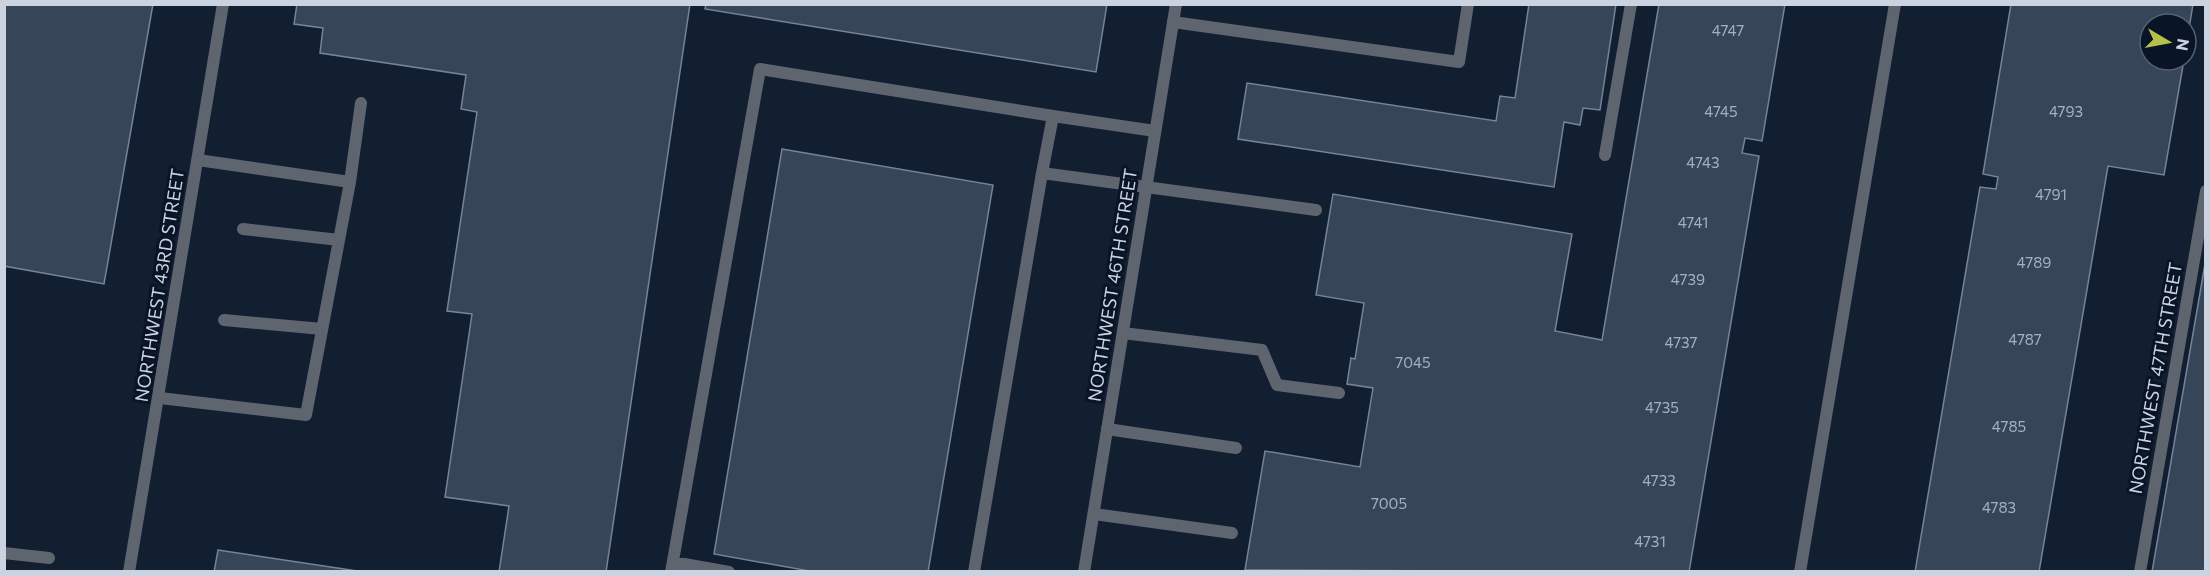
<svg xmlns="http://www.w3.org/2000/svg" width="2210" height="576" font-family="Commissioner,sans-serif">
<rect width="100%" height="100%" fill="#121f30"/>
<!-- building -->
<path fill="#374559" stroke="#748499" stroke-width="1.5" d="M 4,4 L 153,4 L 104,284 L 4,266 Z
M 297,4 L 690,4 L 606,572 L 499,572 L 509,506 L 445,497 L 472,314 L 447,311 L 477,112 L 461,109 L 466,75 L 320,53 L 323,28 L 294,24 Z
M 706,4 L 1107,4 L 1096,72 L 705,9 Z
M 1529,4 L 1616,4 L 1600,110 L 1583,108 L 1580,125 L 1564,122 L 1554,187 L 1238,139 L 1247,83 L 1496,121 L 1500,96 L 1515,98 Z
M 1659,4 L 1785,4 L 1762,141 L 1745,138 L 1742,153 L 1759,156 L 1689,572 L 1245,570 L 1265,451 L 1360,467 L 1373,388 L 1347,384 L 1351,358 L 1355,359 L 1364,303 L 1316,295 L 1333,194 L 1572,234 L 1555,331 L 1602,340 Z
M 2011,4 L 2193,4 L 2186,47 L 2186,24 L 2150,24 L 2150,60 L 2184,60 L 2164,175 L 2108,166 L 2039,572 L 1915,572 L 1980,187 L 1996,189 L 1998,177 L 1983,174 Z
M 782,149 L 993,185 L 928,572 L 815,572 L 714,554 Z
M 2206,258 L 2206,572 L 2152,572 Z
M 218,550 L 364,572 L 214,572 Z"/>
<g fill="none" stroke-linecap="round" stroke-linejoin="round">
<!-- lane -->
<path stroke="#5e656e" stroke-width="12" d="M 1173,22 L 1459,62 L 1468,4
M 1605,155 L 1631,4
M 198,160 L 350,182 L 361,103
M 1042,173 L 1053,116 L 1155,131
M 243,229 L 339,240
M 224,320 L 322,329
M 1123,333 L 1262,350 L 1277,385 L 1339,393
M 160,398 L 306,415 L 350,182
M 1107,429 L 1236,448
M 1094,514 L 1232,533
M 4,553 L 49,558
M 673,562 L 729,572
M 671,572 L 760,69 L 1053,116
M 974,572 L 1042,173 L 1316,210
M 1800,572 L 1895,4"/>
<!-- street -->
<path stroke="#5e656e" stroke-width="12" d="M 129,572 L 223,4
M 1084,572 L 1176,4
M 2140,572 L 2206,191"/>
</g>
<g text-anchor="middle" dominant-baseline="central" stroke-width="6" stroke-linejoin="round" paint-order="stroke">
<!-- number labels -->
<g font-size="15" fill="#a5b0be">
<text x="1728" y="30">4747</text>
<text x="1721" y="111">4745</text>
<text x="2066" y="111">4793</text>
<text x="1703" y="162">4743</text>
<text x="2051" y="194">4791</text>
<text x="1693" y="222">4741</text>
<text x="2034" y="262">4789</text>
<text x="1688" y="279">4739</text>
<text x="2025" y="339">4787</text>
<text x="1681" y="342">4737</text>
<text x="1413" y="362">7045</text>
<text x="1662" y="407">4735</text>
<text x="2009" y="426">4785</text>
<text x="1659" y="480">4733</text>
<text x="1389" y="503">7005</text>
<text x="1999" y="507">4783</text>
<text x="1650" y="541">4731</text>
</g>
<!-- street labels -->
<g font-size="18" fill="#cad3df" stroke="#091526">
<text transform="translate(159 285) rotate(-81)">NORTHWEST 43RD STREET</text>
<text transform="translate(1112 285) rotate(-81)">NORTHWEST 46TH STREET</text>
<text transform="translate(2155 378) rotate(-80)">NORTHWEST 47TH STREET</text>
</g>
</g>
<!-- border -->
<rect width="2210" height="576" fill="none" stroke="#cad3df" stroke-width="12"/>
<!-- north arrow -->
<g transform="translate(2168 42) rotate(100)"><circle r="28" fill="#091526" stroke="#566170" stroke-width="1.5"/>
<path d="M0-4.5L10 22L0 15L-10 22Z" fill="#b5c249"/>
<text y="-9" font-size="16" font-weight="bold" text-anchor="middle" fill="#cad3df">N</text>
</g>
</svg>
